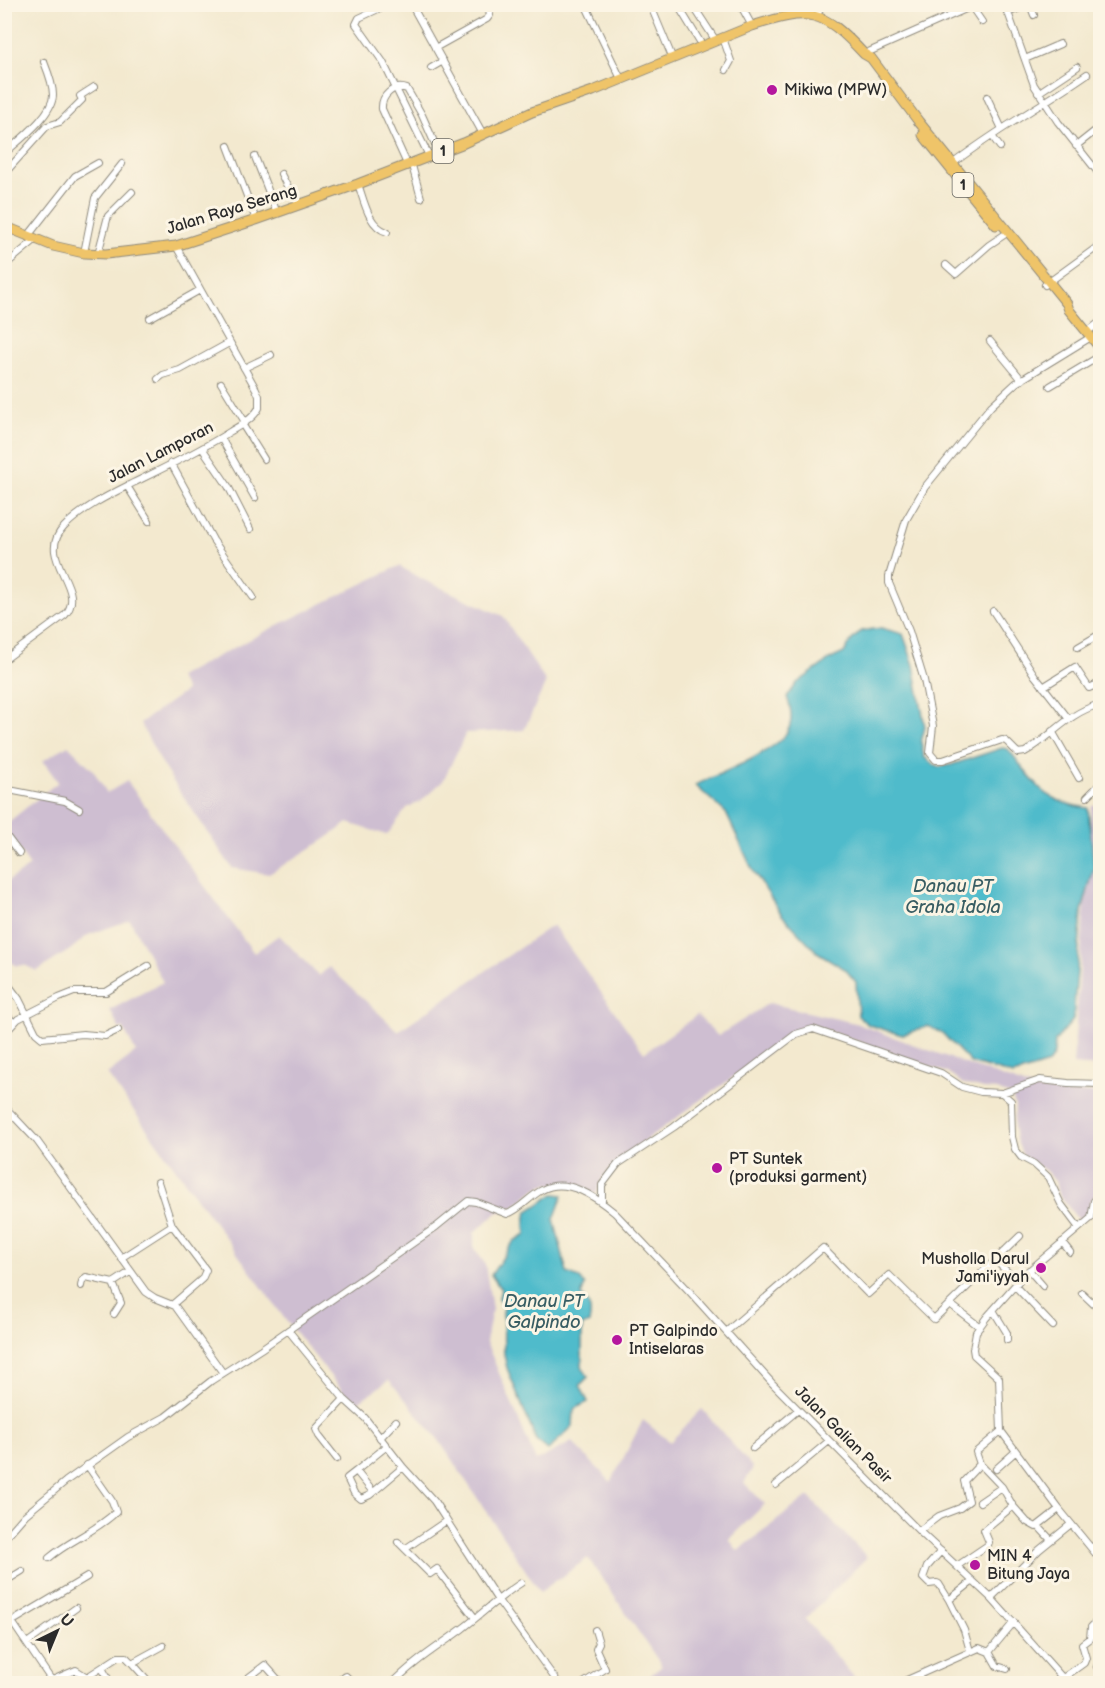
<svg xmlns="http://www.w3.org/2000/svg" width="1105" height="1688" font-family="'Balsamiq Sans',sans-serif">
<rect width="100%" height="100%" fill="#fcf5e5"/>
<filter id="ink" filterUnits="userSpaceOnUse"><feTurbulence type="fractalNoise" baseFrequency=".0167" numOctaves="2"/><feDisplacementMap in="SourceGraphic" scale="12" xChannelSelector="R" yChannelSelector="G"/><feConvolveMatrix kernelMatrix="1 2 1 2 8 2 1 2 1" color-interpolation-filters="sRGB"/></filter>
<filter id="wash" filterUnits="userSpaceOnUse"><feTurbulence type="fractalNoise" baseFrequency=".008" numOctaves="4" result="noise"/><feDisplacementMap in="SourceGraphic" scale="24" xChannelSelector="R" yChannelSelector="G"/><feGaussianBlur stdDeviation="1.35" result="paint"/><feColorMatrix in="noise" values="0 0 0 0 0 0 0 0 0 0 0 0 0 0 0 0 0 1.4 0 .05"/><feComposite in="paint" operator="in"/></filter>
<g filter="url(#wash)">
<rect width="100%" height="100%" fill="#f3e9cf"/>
<!-- industrial -->
<path fill="#cebed1" d="M 399,566 L 424,580 L 503,616 L 546,682 L 524,730 L 466,733 L 443,781 L 420,802 L 407,808 L 387,835 L 348,823 L 324,840 L 269,874 L 232,868 L 166,771 L 140,723 L 186,691 L 178,677 L 270,629 Z
M 68,745 L 93,770 L 107,793 L 127,781 L 254,953 L 279,935 L 319,976 L 329,967 L 398,1031 L 553,925 L 644,1053 L 697,1015 L 718,1036 L 769,1003 L 855,1023 L 1034,1089 L 1069,1093 L 1100,1092 L 1100,1190 L 1090,1201 L 1090,1210 L 1079,1221 L 1060,1196 L 1055,1181 L 1045,1170 L 1023,1156 L 1016,1139 L 1014,1127 L 1015,1105 L 1012,1096 L 997,1090 L 984,1089 L 963,1084 L 948,1073 L 813,1026 L 800,1029 L 622,1157 L 602,1179 L 596,1194 L 570,1184 L 545,1184 L 535,1189 L 510,1210 L 498,1212 L 474,1233 L 474,1248 L 485,1264 L 492,1309 L 486,1342 L 536,1461 L 572,1442 L 611,1482 L 643,1420 L 670,1442 L 702,1409 L 753,1468 L 744,1483 L 765,1504 L 729,1539 L 738,1551 L 808,1496 L 867,1557 L 805,1619 L 859,1683 L 641,1683 L 662,1666 L 588,1558 L 540,1592 L 438,1439 L 389,1380 L 354,1405 L 287,1322 L 107,1074 L 136,1052 L 123,1028 L 120,1030 L 110,1010 L 163,982 L 130,920 L 88,935 L 70,950 L 37,971 L 24,965 L 16,966 L 5,957 L 5,883 L 30,866 L 5,830 L 4,822 L 6,824 L 58,782 L 43,761 Z
M 1092,805 L 1100,805 L 1100,1067 L 1073,1065 Z"/>
<!-- water -->
<path fill="#50bbcb" stroke="#3e737b" stroke-width="1.5" d="M 881,628 L 903,634 L 914,665 L 925,727 L 921,742 L 924,757 L 937,767 L 951,765 L 1002,748 L 1008,749 C 1035,782 1042,803 1088,808 L 1094,868 L 1082,911 L 1073,1020 L 1055,1041 L 1054,1054 L 1048,1064 L 1013,1075 L 971,1063 L 942,1033 L 928,1026 L 902,1035 L 869,1025 L 858,1016 L 856,982 L 845,969 L 817,952 L 782,915 L 752,869 L 726,813 L 695,785 C 717,775 776,752 787,732 C 794,721 791,708 787,697 L 797,683 L 831,659 L 844,653 L 851,641 L 861,631 Z
M 554,1194 L 563,1195 L 554,1219 L 567,1273 L 579,1278 L 585,1285 L 581,1296 C 590,1304 592,1311 589,1323 L 582,1326 L 582,1366 L 588,1377 L 580,1385 L 588,1402 L 574,1409 L 573,1426 L 548,1450 L 536,1440 L 507,1368 L 504,1354 L 503,1308 L 499,1298 L 501,1289 L 491,1275 L 514,1241 L 526,1234 L 525,1222 L 527,1212 Z"/>
</g>
<g filter="url(#ink)">
<g fill="none" stroke-linecap="round" stroke-linejoin="round">
<defs>
<path id="minor" d="M 389,4 L 359,18 L 356,24 L 383,62 L 429,156
M 411,4 L 483,134
M 585,4 L 621,79
M 650,4 L 672,57
M 677,4 L 702,45
M 692,4 L 716,41
M 740,4 L 752,26
M 1005,4 L 1034,85 L 1058,122 L 1100,175
M 1092,4 L 1100,14
M 971,6 L 982,22
M 1007,13 L 1028,5 L 1031,7 L 1034,15
M 817,16 L 822,4
M 723,38 L 731,61 L 726,70
M 435,48 L 487,19 L 490,15 L 488,6
M 864,54 L 977,4
M 1025,59 L 1060,44
M 431,68 L 443,61
M 1038,93 L 1077,67
M 987,97 L 1002,129
M 992,136 L 1000,147
M 228,146 L 256,220
M 1076,146 L 1100,127
M 4,154 C 18,141 53,115 53,95 C 53,84 48,72 44,62
M 255,157 L 277,213
M 411,162 L 421,198
M 407,164 L 382,109 C 381,96 393,84 407,89 L 422,115 L 439,153
M 951,165 C 994,131 1043,105 1087,74
M 4,174 L 47,126 L 60,122 L 82,100 L 80,96 L 94,87
M 281,174 L 287,186 L 296,193 L 299,205
M 358,184 C 364,200 368,226 387,232
M 28,236 L 75,176 L 98,163
M 84,253 L 95,198 L 122,164
M 98,254 L 108,216 L 132,192
M 946,265 L 956,274 L 989,245 L 1004,235
M 4,266 L 35,240
M 1045,285 L 1100,245
M 150,318 L 200,290
M 1087,332 L 1100,322
M 1091,337 L 1016,383 L 991,406 L 925,487 L 906,520 L 889,576 L 889,583 L 909,631 L 924,680 L 933,726 L 930,753 L 936,760 L 943,760 L 1002,740 L 1006,741 L 1018,753 L 1025,752 C 1053,736 1066,714 1100,704
M 990,341 L 1022,380
M 244,368 L 271,355
M 158,379 L 163,375 L 180,370 L 229,343
M 221,383 L 245,422
M 1050,386 L 1100,356
M 242,424 L 264,459
M 221,438 L 255,498
M 202,448 L 228,486 L 250,529
M 171,463 L 213,540 L 253,597
M 127,486 L 149,521
M 993,611 L 1035,676 L 1068,718
M 1078,647 L 1100,634
M 4,660 L 65,615 C 89,588 34,558 64,527 C 82,508 109,495 133,483 C 166,467 200,451 231,431 C 241,425 253,419 259,408 L 259,396 L 256,389 L 176,246
M 1100,662 L 1100,664
M 1043,687 L 1075,667 L 1089,688 L 1098,684 L 1100,686
M 1052,731 L 1079,778
M 4,789 L 65,801 L 79,809
M 1087,797 L 1100,784
M 4,833 L 19,853
M 4,979 L 19,999 L 36,1033 L 42,1038 L 83,1034 L 105,1036 L 118,1030
M 4,1012 L 13,1022
M 4,1034 L 18,1019 L 59,998 L 74,992 L 106,992 L 148,966
M 4,1062 L 4,1064
M 1002,1093 L 1040,1080 L 1068,1083 L 1100,1084
M 4,1106 L 37,1141 L 146,1292 L 155,1298 L 175,1306 L 223,1373
M 158,1182 L 172,1225 L 206,1270 L 202,1279 L 173,1304
M 602,1201 L 602,1185 L 618,1164 L 674,1127 L 796,1034 L 813,1029 L 941,1073 L 962,1087 L 981,1092 L 1002,1093 L 1011,1101 L 1012,1137 L 1015,1149 L 1021,1157 L 1034,1164 L 1048,1177 L 1061,1204 L 1079,1228
M 1062,1242 L 1070,1252
M 121,1258 L 172,1225
M 995,1260 L 1018,1282
M 1029,1270 L 1043,1286
M 113,1283 L 121,1303 L 114,1314
M 81,1286 L 82,1281 L 86,1277 L 113,1283 L 130,1272
M 1015,1286 L 1053,1326
M 1082,1293 L 1100,1310
M 950,1304 L 980,1327
M 993,1310 L 1007,1333 L 1007,1340
M 288,1330 L 344,1399 L 365,1418 L 403,1467 L 434,1501 L 497,1599 L 559,1684
M 726,1332 L 823,1248 L 868,1294 L 889,1275 L 934,1319 L 1020,1236
M 1001,1431 L 1059,1509 L 1100,1559
M 380,1438 L 396,1421
M 753,1448 L 798,1410
M 337,1459 L 319,1436 L 316,1429 L 344,1399
M 996,1469 L 1015,1452
M 356,1471 L 387,1446
M 776,1485 L 829,1441
M 373,1492 L 356,1471 L 347,1478 L 354,1493 L 361,1499 L 370,1495 L 403,1467
M 980,1502 L 1002,1487
M 1013,1506 L 1027,1522 L 1036,1527 L 1059,1509
M 1039,1527 L 1051,1540
M 919,1531 L 939,1516 L 960,1508 L 969,1501 L 964,1481 L 980,1464 L 976,1452 L 1001,1431 L 999,1378 L 974,1355 L 973,1349 L 976,1332 L 986,1318 L 1025,1274 L 1091,1218 L 1094,1201 L 1100,1194
M 4,1539 L 25,1515 L 66,1481 L 128,1437 L 165,1417 L 211,1381 L 261,1349 L 436,1227 L 468,1201 L 476,1202 L 507,1214 C 521,1209 530,1196 542,1190 C 567,1176 597,1198 615,1213 L 690,1292 L 772,1383 L 919,1531 L 991,1598 L 1068,1684
M 398,1542 L 430,1574 L 437,1569 L 475,1618
M 1092,1548 L 1100,1540
M 405,1549 L 446,1521
M 941,1551 L 927,1567 L 923,1578 L 929,1584 L 937,1583 L 939,1584 L 949,1600
M 49,1558 C 70,1540 95,1532 116,1512 L 112,1501 L 87,1465
M 957,1566 L 988,1545 L 989,1542 L 984,1530 L 1013,1506 L 1002,1487 L 980,1464
M 4,1582 L 22,1571
M 991,1598 L 1039,1550 L 1071,1524
M 4,1610 L 50,1678 L 50,1684
M 13,1621 L 87,1577
M 27,1643 L 76,1608
M 970,1651 L 964,1630 L 949,1600 L 973,1581
M 989,1652 L 997,1666 L 1007,1669
M 132,1663 L 151,1684
M 1097,1667 L 1100,1672
M 102,1668 L 111,1684
M 1063,1678 L 1084,1663 L 1086,1658 L 1082,1644 L 1090,1638 L 1091,1627 L 1100,1618
M 50,1681 L 76,1670 L 87,1677 L 118,1657 L 126,1657 L 132,1663 L 163,1646
M 240,1684 L 265,1665 L 282,1684
M 333,1684 L 346,1676 L 354,1684
M 392,1684 C 413,1662 438,1647 462,1629 C 482,1614 499,1597 521,1583
M 582,1684 L 605,1669 L 596,1649 L 599,1643 L 595,1630
M 898,1684 L 979,1648 L 989,1652 L 1014,1622"/>
<path id="highway" d="M 923,135 L 996,225
M 4,226 L 53,246 L 84,253 L 106,254 L 176,246 L 256,220 L 358,184 L 464,143 L 532,112 L 593,91 L 752,26 C 810,8 821,8 864,54 L 871,58 L 919,122 L 1067,304 L 1069,310 L 1100,348"/>
</defs>
<!-- minor casing -->
<use href="#minor" stroke="#8f8a7d" stroke-width="8"/>
<!-- highway casing -->
<use href="#highway" stroke="#8f8a7d" stroke-width="11"/>
<!-- minor -->
<use href="#minor" stroke="#fff" stroke-width="6"/>
<!-- highway -->
<use href="#highway" stroke="#efc469" stroke-width="9"/>
</g>
</g>
<!-- markers -->
<g fill="#b5179e" stroke="#fcf5e5" stroke-width="2">
<circle cx="772" cy="90" r="6"/>
<circle cx="717" cy="1168" r="6"/>
<circle cx="1041" cy="1268" r="6"/>
<circle cx="617" cy="1340" r="6"/>
<circle cx="975" cy="1565" r="6"/>
</g>
<g text-anchor="middle" dominant-baseline="central" stroke-width="6" stroke-linejoin="round" paint-order="stroke">
<!-- shield labels -->
<g fill="#fcf5e5" stroke="#6a6863" stroke-width="1.5">
<rect x="432.5" y="139" width="21" height="24" rx="4.5"/>
<rect x="952.5" y="173" width="21" height="24" rx="4.5"/>
</g>
<g font-size="15" font-weight="bold" fill="#2b2b2b">
<text x="443" y="151">1</text>
<text x="963" y="185">1</text>
</g>
<!-- poi labels -->
<g font-size="16" fill="#2b2b2b" stroke="#fcf5e5" text-anchor="start">
<text x="784" y="90">Mikiwa (MPW)</text>
<text x="729" y="1159">PT Suntek<tspan x="729" dy="18">(produksi garment)</tspan></text>
<text x="1029" y="1259" text-anchor="end">Musholla Darul<tspan x="1029" dy="18">Jami'iyyah</tspan></text>
<text x="629" y="1331">PT Galpindo<tspan x="629" dy="18">Intiselaras</tspan></text>
<text x="987" y="1556">MIN 4<tspan x="987" dy="18">Bitung Jaya</tspan></text>
</g>
<!-- street labels -->
<g font-size="16" fill="#2b2b2b" stroke="#fcf5e5">
<text transform="translate(232 210) rotate(-17)">Jalan Raya Serang</text>
<text transform="translate(161 453) rotate(-27)">Jalan Lamporan</text>
<text transform="translate(843 1435) rotate(45)">Jalan Galian Pasir</text>
</g>
<!-- water labels -->
<g font-size="18" font-style="italic" fill="#385d63" stroke="#fcf5e5">
<text x="953" y="886">Danau PT<tspan x="953" dy="21">Graha Idola</tspan></text>
<text x="544" y="1301">Danau PT<tspan x="544" dy="21">Galpindo</tspan></text>
</g>
</g>
<!-- margin -->
<rect width="1105" height="1688" fill="none" stroke="#fcf5e5" stroke-width="24"/>
<!-- north arrow -->
<g transform="translate(57 1631) rotate(43)" stroke="#fcf5e5" stroke-width="4.5" paint-order="stroke">
<path d="M0-4.5L10 22L0 15L-10 22Z" fill="#2b2b2b"/>
<text y="-9" font-size="16" font-weight="bold" text-anchor="middle" fill="#2b2b2b">U</text>
</g>
</svg>
